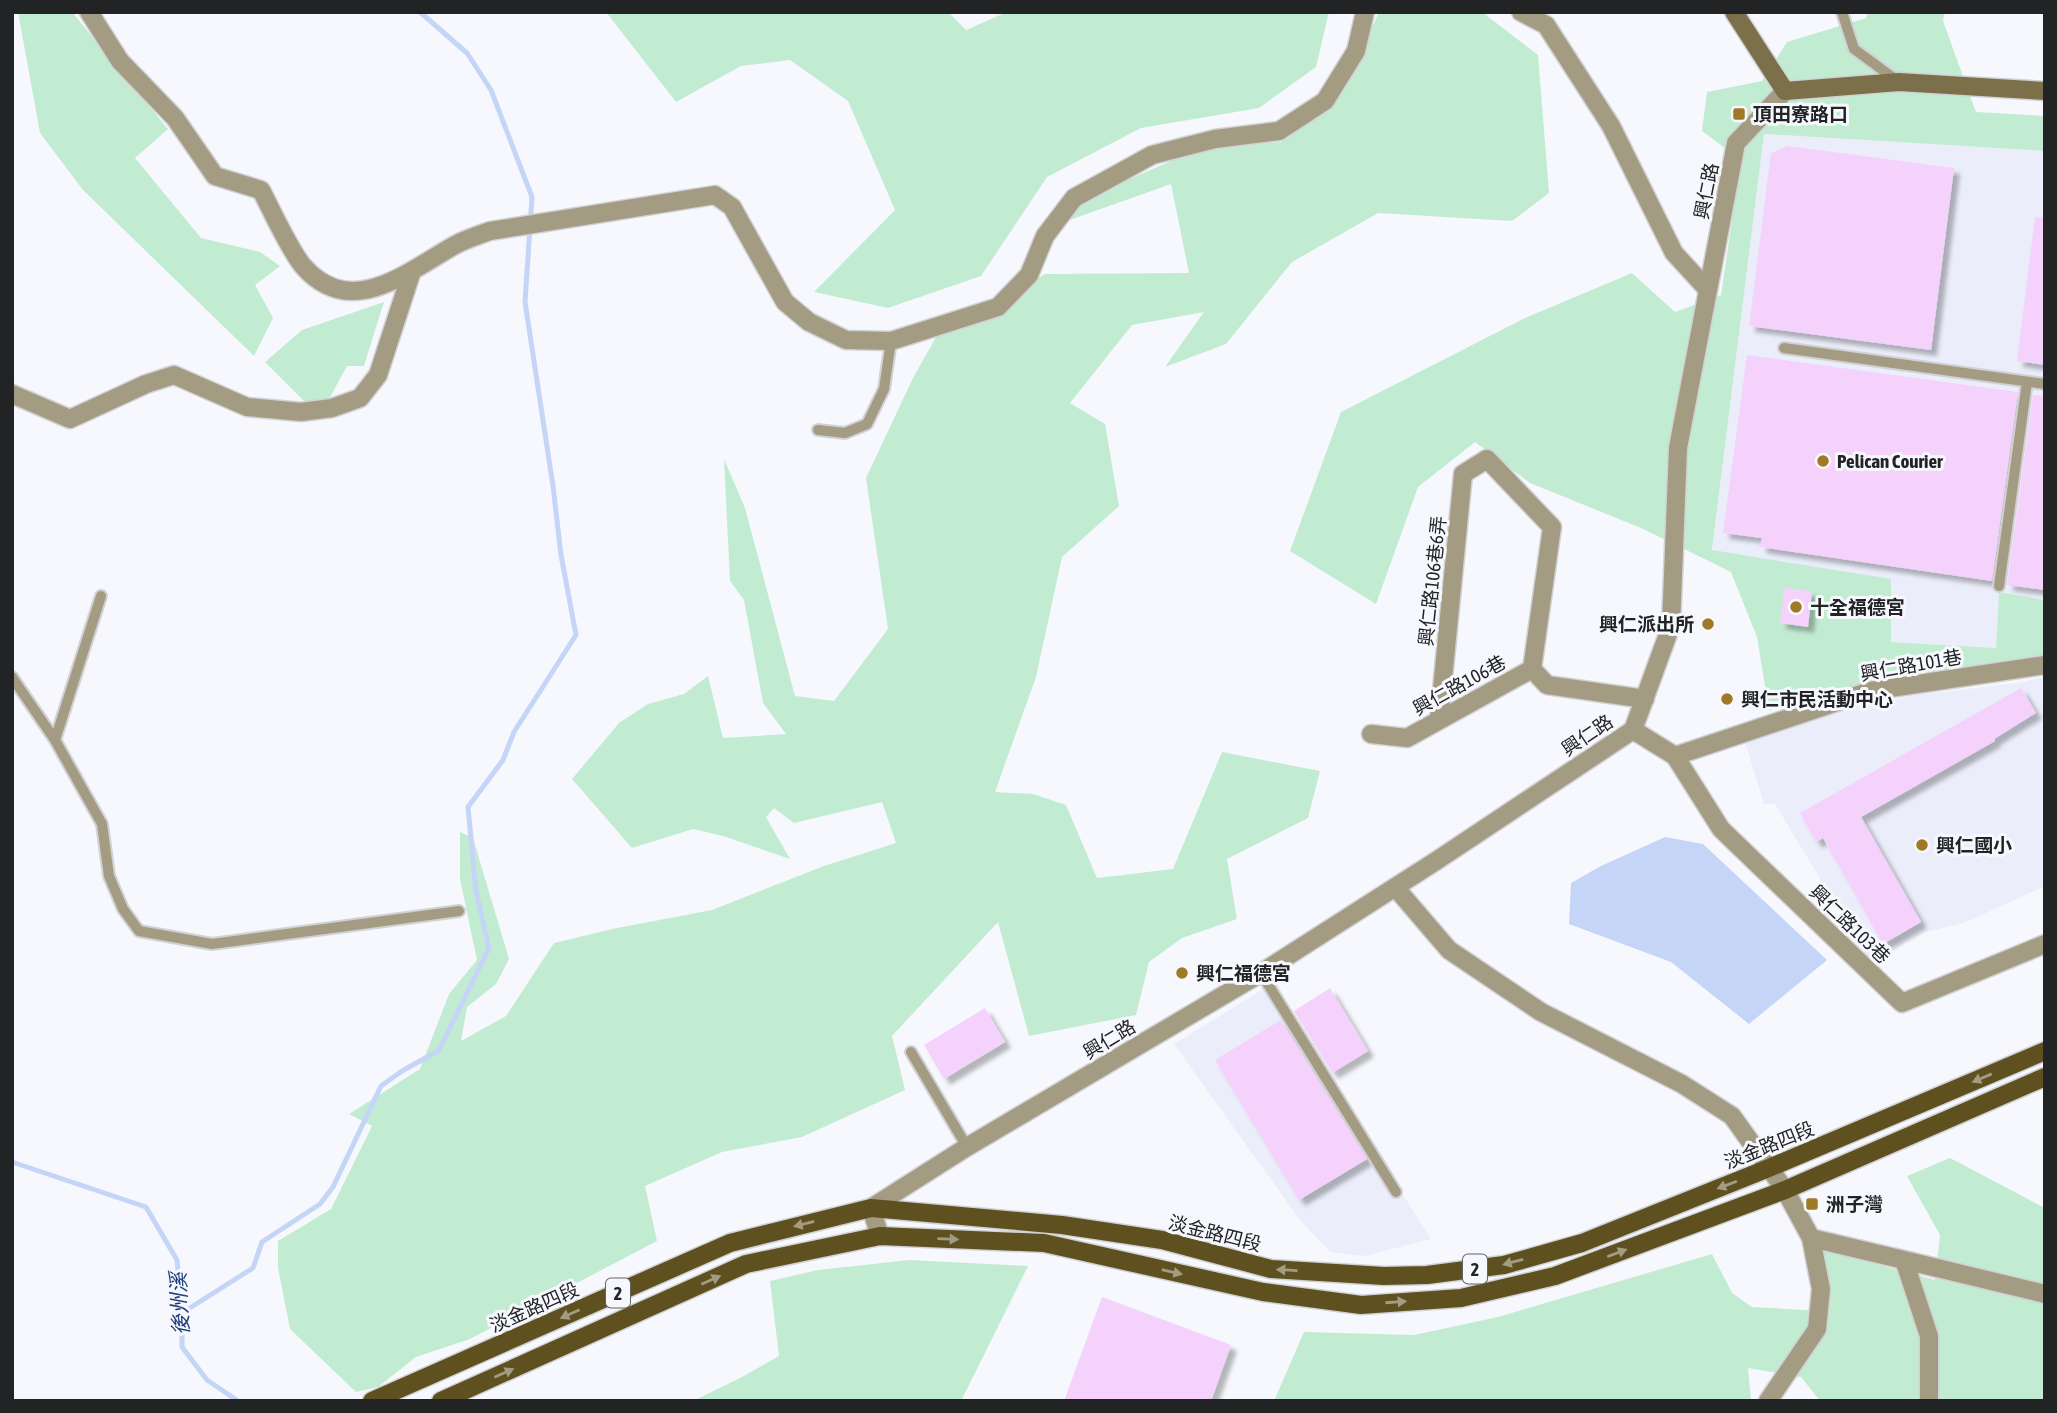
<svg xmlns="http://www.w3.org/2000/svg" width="2057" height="1413" font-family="'Asap Condensed','Noto Sans TC',sans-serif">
<defs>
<filter id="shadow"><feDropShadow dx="6" dy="6" stdDeviation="2" flood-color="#0004"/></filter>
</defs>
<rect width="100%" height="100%" fill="#f7f8fd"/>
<!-- built -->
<path fill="#ebedfa" d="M 1764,134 L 2045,151 L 2045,600 L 1999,592 L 1996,648 L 1891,642 L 1712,551 Z
M 2045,677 L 2045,886 L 1964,923 L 1925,932 L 1871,963 L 1775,804 L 1764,804 L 1745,742 L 1852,708 L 1917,695 L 2017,683 Z
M 1270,985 L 1431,1239 L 1364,1256 L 1330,1252 L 1300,1220 L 1174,1044 Z"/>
<!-- green -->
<path fill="#c2ecd2" d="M 18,12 L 72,12 L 168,129 L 135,158 L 201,238 L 260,252 L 280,266 L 255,285 L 273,318 L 254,356 L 83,190 L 40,133 Z
M 606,12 L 948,12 L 966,30 L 1007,12 L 1329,12 L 1316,67 L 1259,108 L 1141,128 L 1047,177 L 981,276 L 888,308 L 814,292 L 895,210 L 848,101 L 790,60 L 741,66 L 676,102 Z
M 1379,12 L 1482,12 L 1538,55 L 1549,193 L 1512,221 L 1378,213 L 1292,262 L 1226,344 L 1165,367 L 1204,312 L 1132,325 L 1070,403 L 1105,424 L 1119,506 L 1062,557 L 1036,677 L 995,792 L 1033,794 L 1066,805 L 1097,878 L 1173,869 L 1222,752 L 1320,771 L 1308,818 L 1227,859 L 1237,919 L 1182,938 L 1149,962 L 1136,1015 L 1029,1036 L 998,922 L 892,1036 L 905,1090 L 802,1137 L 722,1152 L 645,1186 L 657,1241 L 470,1339 L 416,1357 L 378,1387 L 356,1392 L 290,1329 L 278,1268 L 278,1241 L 331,1209 L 372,1126 L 349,1114 L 420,1069 L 449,994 L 477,960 L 460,879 L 460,832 L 473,838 L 509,959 L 496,984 L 467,1007 L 461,1041 L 506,1016 L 554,943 L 617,928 L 712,910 L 824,866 L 896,843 L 882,802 L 794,823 L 774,808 L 766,817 L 790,859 L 723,836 L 693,829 L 632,848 L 572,779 L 619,723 L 648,704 L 684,694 L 708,676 L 723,738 L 786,734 L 763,703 L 744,600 L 730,581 L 724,459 L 745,508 L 795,696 L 834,701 L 888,629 L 866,478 L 913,378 L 936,337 L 1045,274 L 1189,273 L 1171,184 L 1067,221 L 1079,201 L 1201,148 L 1281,142 L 1343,90 Z
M 1868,12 L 1945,12 L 1943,21 L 1976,112 L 2045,116 L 2045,151 L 1764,134 L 1712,550 L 1891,579 L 1891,642 L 1996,648 L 1999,592 L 2045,600 L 2045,656 L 1996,662 L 1832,690 L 1769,711 L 1757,637 L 1731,572 L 1641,528 L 1530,483 L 1475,442 L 1418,487 L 1376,604 L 1290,551 L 1341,412 L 1525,318 L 1632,273 L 1675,312 L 1721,295 L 1741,160 L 1702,131 L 1707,92 L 1762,81 L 1787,42 L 1866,18 Z
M 384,302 L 364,366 L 347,366 L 329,399 L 305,402 L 265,362 L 302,330 Z
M 1950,1158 L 2045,1208 L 2045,1401 L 1820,1401 L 1801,1377 L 1748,1368 L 1751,1401 L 1274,1401 L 1304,1332 L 1414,1335 L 1498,1317 L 1712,1254 L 1732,1293 L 1752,1307 L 1823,1311 L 1823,1250 L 1935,1280 L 1940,1235 L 1907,1176 Z
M 909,1260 L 1028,1266 L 961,1401 L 693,1401 L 742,1377 L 779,1356 L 770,1281 L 818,1270 Z"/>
<!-- water -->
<path fill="#c4d5f7" d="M 1665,837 L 1703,844 L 1827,960 L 1749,1024 L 1671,962 L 1569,924 L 1571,883 L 1601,866 Z"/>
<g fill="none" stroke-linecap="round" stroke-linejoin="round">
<!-- stream -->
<path stroke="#c4d5f7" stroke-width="5" d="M 12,1162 L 146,1207 L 177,1260 L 182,1313 L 182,1347 L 207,1380 L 238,1401
M 182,1313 L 253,1268 L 262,1242 L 320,1204 L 333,1187 L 381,1086 L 402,1071 L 438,1051 L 443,1042 L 489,948 L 476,891 L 468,807 L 503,760 L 514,732 L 576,635 L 561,555 L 553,486 L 525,302 L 532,197 L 491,90 L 467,53 L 420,12"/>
</g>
<!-- building -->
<path fill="#f5d2fb" filter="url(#shadow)" d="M 1788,146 L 1954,168 L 1931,350 L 1749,326 L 1771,153 Z
M 2035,217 L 2045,218 L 2045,365 L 2017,361 Z
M 1747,355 L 2018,392 L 1992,581 L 1760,547 L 1762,538 L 1723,533 Z
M 2033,395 L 2045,396 L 2045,590 L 2007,585 Z
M 1784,588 L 1812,591 L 1808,627 L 1780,623 Z
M 2021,688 L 2036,713 L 1994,739 L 1995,741 L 1861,817 L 1921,922 L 1883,944 L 1823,838 L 1816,842 L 1800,813 Z
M 1330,988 L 1368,1051 L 1332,1073 L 1294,1011 Z
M 985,1008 L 1005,1042 L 944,1079 L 924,1045 Z
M 1281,1020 L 1367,1159 L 1299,1200 L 1215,1060 Z
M 1102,1297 L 1231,1345 L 1211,1401 L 1064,1401 Z"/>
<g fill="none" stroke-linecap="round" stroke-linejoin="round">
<defs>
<path id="lane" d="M 1842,12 L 1854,49 L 1899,82
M 1784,348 L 2045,384
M 818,430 L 845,433 L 867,424 L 884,389 L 891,341
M 1999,586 L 2027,382
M 12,677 L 55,740 L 102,824 L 109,876 L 123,909 L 139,931 L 212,944 L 459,911
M 55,740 L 101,596
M 1261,973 L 1396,1192
M 911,1052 L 967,1147"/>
<path id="street" d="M 89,12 L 120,61 L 175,118 L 215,176 L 261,190 C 272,211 289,249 303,266 C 351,321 407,272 455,245 C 466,239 479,235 490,231 L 715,195 L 732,207 L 785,302 L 809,322 L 846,340 L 891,341 L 998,307 L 1029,275 L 1045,236 L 1074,198 L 1152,155 L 1215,139 L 1279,131 L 1325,101 L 1356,51 L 1365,12
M 1521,12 L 1546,25 L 1611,126 L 1674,253 L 1708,290
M 12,394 L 70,419 L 146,384 L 174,375 L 247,407 L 301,412 L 332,408 L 360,398 L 378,375 L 412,271
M 1439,720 L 1463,474 L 1487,459 L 1552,527 L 1532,669
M 1633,730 L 1675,756 L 1870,691 L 2045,665
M 1371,734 L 1407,738 L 1532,669 L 1547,685 L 1645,699
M 1675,756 L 1721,829 L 1902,1003 L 2045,944
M 1395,887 L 1449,950 L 1541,1012 L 1682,1084 L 1732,1116 L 1785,1190 L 1811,1238 L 1904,1260 L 1929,1336 L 1929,1401
M 880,1236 L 871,1208 L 967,1147 L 1261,973 L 1436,861 L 1633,730 L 1671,626 L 1678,448 L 1736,143 L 1785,91
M 1904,1260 L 2045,1294
M 1768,1401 L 1817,1329 L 1821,1289 L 1811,1238"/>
<path id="secondary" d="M 1734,12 L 1785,91 L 1899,82 L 2045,91"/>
<path id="primary" d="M 372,1401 L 730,1243 L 871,1208 L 1062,1225 L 1162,1240 L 1271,1269 L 1384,1276 L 1427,1275 L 1504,1265 L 1582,1243 L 1769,1168 L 2045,1051
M 441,1401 L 746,1264 L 880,1236 L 1044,1243 L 1263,1292 L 1361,1305 L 1461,1298 L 1555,1276 L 1785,1190 L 2045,1077"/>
</defs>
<!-- lane casing -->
<use href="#lane" stroke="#d1d2d6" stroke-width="14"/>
<!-- street casing -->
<use href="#street" stroke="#d1d2d6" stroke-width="21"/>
<!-- secondary casing -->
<use href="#secondary" stroke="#d1d2d6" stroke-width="21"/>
<!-- primary casing -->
<use href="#primary" stroke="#d1d2d6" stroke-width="21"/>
<!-- lane -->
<use href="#lane" stroke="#a49c82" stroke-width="10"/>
<!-- street -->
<use href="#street" stroke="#a49c82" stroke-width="18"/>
<!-- secondary -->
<use href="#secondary" stroke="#7c704a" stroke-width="18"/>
<!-- primary -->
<use href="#primary" stroke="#5f511f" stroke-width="18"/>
</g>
<!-- one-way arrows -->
<defs><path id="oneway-solid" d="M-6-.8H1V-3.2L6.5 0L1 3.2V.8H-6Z" transform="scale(1.75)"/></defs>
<g fill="#a39c83">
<use href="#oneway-solid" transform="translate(1982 1078) rotate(157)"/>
<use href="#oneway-solid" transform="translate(1727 1185) rotate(159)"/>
<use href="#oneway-solid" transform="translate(804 1224) rotate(166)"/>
<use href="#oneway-solid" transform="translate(948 1239) rotate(2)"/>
<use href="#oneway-solid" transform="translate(1617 1253) rotate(-21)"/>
<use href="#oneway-solid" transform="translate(1513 1262) rotate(165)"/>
<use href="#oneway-solid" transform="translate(1287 1270) rotate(-177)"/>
<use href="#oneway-solid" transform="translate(1172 1272) rotate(13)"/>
<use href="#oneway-solid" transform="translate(711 1280) rotate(-24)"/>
<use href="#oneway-solid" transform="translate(1396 1302) rotate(-4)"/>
<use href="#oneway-solid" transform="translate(570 1314) rotate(156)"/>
<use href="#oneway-solid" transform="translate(504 1373) rotate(-24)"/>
</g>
<!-- markers -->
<g fill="#a07927" stroke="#f7f8fd" stroke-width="2.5">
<rect x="1732" y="107" width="14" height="14" rx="3.5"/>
<circle cx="1823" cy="461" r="7"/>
<circle cx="1796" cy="607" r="7"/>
<circle cx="1708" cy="624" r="7"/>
<circle cx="1727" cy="699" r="7"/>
<circle cx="1922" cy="845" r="7"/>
<circle cx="1182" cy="973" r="7"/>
<rect x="1805" y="1197" width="14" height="14" rx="3.5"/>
</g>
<g text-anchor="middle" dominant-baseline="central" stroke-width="6" stroke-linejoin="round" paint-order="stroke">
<!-- shield labels -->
<g fill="#f7f8fd" stroke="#626366" stroke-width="2">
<rect x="1463" y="1254.5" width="24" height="29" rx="5"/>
<rect x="606" y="1278.5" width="24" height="29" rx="5"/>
</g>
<g font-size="18" font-weight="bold" fill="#222325">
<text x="1475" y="1269">2</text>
<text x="618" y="1293">2</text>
</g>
<!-- poi labels -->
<g font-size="19" font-weight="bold" fill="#222325" stroke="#f7f8fd" text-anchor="start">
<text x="1753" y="114">頂田寮路口</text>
<text x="1837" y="461">Pelican Courier</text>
<text x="1810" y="607">十全福德宮</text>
<text x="1694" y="624" text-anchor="end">興仁派出所</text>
<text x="1741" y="699">興仁市民活動中心</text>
<text x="1936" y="845">興仁國小</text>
<text x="1196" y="973">興仁福德宮</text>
<text x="1826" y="1204">洲子灣</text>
</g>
<!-- street labels -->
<g font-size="19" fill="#222325" stroke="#f7f8fd">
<text transform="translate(1706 191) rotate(-79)">興仁路</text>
<text transform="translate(1432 581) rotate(-84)">興仁路106巷6弄</text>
<text transform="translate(1911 665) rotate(-10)">興仁路101巷</text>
<text transform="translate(1459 685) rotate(-29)">興仁路106巷</text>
<text transform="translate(1587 735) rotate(-34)">興仁路</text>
<text transform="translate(1850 924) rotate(44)">興仁路103巷</text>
<text transform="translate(1109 1039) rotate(-31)">興仁路</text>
<text transform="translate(1769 1145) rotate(-22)">淡金路四段</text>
<text transform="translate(1215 1233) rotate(14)">淡金路四段</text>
<text transform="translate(534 1307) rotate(-24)">淡金路四段</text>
</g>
<!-- water labels -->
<g font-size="21" font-style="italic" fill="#203d7c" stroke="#f7f8fd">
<text transform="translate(179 1304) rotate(-93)">後州溪</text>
</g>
</g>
<!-- border -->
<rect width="2057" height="1413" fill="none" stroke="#222325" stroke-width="28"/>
</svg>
